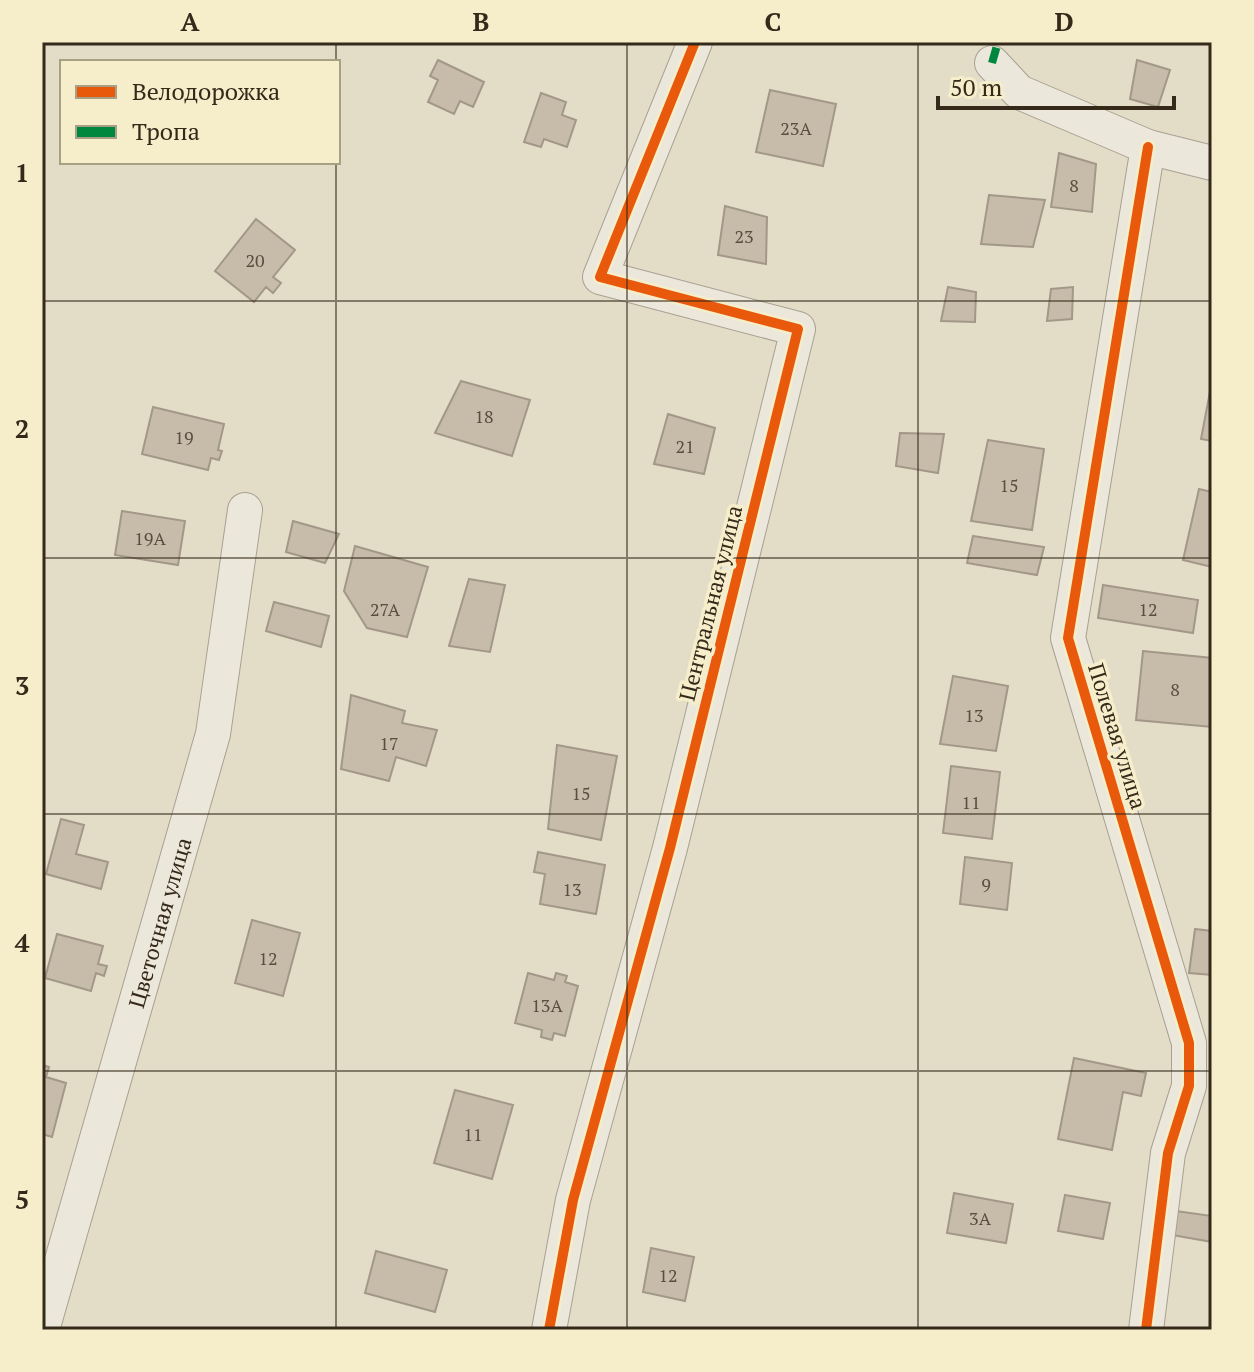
<svg xmlns="http://www.w3.org/2000/svg" width="1254" height="1372" font-family="'PT Serif',serif">
<rect width="100%" height="100%" fill="#e3ddc8"/>
<!-- building -->
<path fill="#c7bba9" stroke="#a39888" stroke-width="2" d="M 438,60 L 484,82 L 473,107 L 460,101 L 454,114 L 428,102 L 438,80 L 430,76 Z
M 1137,60 L 1170,70 L 1158,107 L 1130,99 Z
M 770,90 L 836,104 L 823,166 L 756,152 Z
M 541,93 L 566,102 L 562,115 L 576,120 L 567,147 L 544,139 L 541,147 L 524,142 Z
M 1059,153 L 1096,164 L 1092,212 L 1051,207 Z
M 989,195 L 1045,200 L 1033,247 L 981,244 Z
M 725,206 L 767,217 L 766,264 L 718,255 Z
M 256,219 L 295,250 L 273,277 L 281,283 L 273,293 L 266,287 L 254,302 L 215,271 Z
M 948,287 L 976,292 L 975,322 L 941,321 Z
M 1073,287 L 1072,319 L 1047,321 L 1051,289 Z
M 461,381 L 530,400 L 512,456 L 435,433 Z
M 1212,381 L 1212,441 L 1201,439 Z
M 153,407 L 224,424 L 218,450 L 222,451 L 219,460 L 211,458 L 208,470 L 142,454 Z
M 668,414 L 715,428 L 704,474 L 654,464 Z
M 900,433 L 944,434 L 938,473 L 896,466 Z
M 988,440 L 1044,449 L 1032,530 L 971,521 Z
M 1199,489 L 1212,492 L 1212,567 L 1183,560 Z
M 122,511 L 185,521 L 178,565 L 115,555 Z
M 293,521 L 339,534 L 325,563 L 286,552 Z
M 973,536 L 1044,547 L 1037,575 L 967,563 Z
M 355,546 L 428,567 L 407,637 L 367,628 L 344,591 Z
M 469,579 L 505,585 L 490,652 L 449,646 Z
M 1103,585 L 1198,600 L 1193,633 L 1098,618 Z
M 274,602 L 329,616 L 321,647 L 266,631 Z
M 1143,651 L 1212,658 L 1212,727 L 1136,720 Z
M 953,676 L 1008,686 L 996,751 L 940,744 Z
M 351,695 L 405,711 L 402,723 L 437,730 L 426,766 L 396,757 L 389,781 L 341,769 Z
M 557,745 L 617,756 L 601,840 L 548,829 Z
M 951,766 L 1000,772 L 992,839 L 943,833 Z
M 61,819 L 84,825 L 76,854 L 108,862 L 101,889 L 46,874 Z
M 538,852 L 605,865 L 596,914 L 540,904 L 545,874 L 534,872 Z
M 965,857 L 1012,863 L 1007,910 L 960,904 Z
M 252,920 L 300,933 L 283,996 L 235,983 Z
M 1195,929 L 1212,931 L 1212,975 L 1189,973 Z
M 57,934 L 103,946 L 98,964 L 107,966 L 104,976 L 96,973 L 91,991 L 45,978 Z
M 528,973 L 554,980 L 556,973 L 567,976 L 565,982 L 578,986 L 565,1036 L 554,1033 L 552,1040 L 541,1037 L 542,1030 L 515,1023 Z
M 1074,1058 L 1146,1073 L 1141,1096 L 1123,1092 L 1112,1150 L 1058,1139 Z
M 42,1065 L 49,1067 L 46,1077 L 66,1083 L 52,1137 L 42,1134 Z
M 455,1090 L 513,1105 L 492,1179 L 434,1163 Z
M 954,1193 L 1013,1204 L 1006,1243 L 947,1233 Z
M 1065,1195 L 1110,1203 L 1103,1239 L 1058,1231 Z
M 1176,1211 L 1212,1216 L 1212,1242 L 1172,1235 Z
M 651,1248 L 694,1257 L 685,1301 L 643,1292 Z
M 376,1251 L 447,1270 L 435,1312 L 365,1293 Z"/>
<g fill="none" stroke-linecap="round" stroke-linejoin="round">
<defs>
<g id="minor">
<path d="M 992,63 L 1019,92 L 1148,147 L 1212,163"/>
<path id="s1" d="M 42,1330 L 213,734 L 245,510"/>
<path d="M 549,1330 L 573,1200 L 670,848 L 798,329 L 600,277 L 695,42"/>
<path d="M 1146,1330 L 1168,1153 L 1189,1086 L 1189,1043 L 1068,638 L 1148,147"/>
</g>
</defs>
<!-- minor casing -->
<use href="#minor" stroke="#a8a092" stroke-width="36"/>
<!-- minor -->
<use href="#minor" stroke="#ebe7da" stroke-width="34"/>
<!-- quiet -->
<path stroke="#00873e" stroke-width="8" stroke-dasharray="16 8" stroke-linecap="butt" d="M 992,63 L 998,42"/>
<defs>
<path id="cycleway" d="M 549,1330 L 573,1200 L 670,848 L 798,329 L 600,277 L 695,42
M 1146,1330 L 1168,1153 L 1189,1086 L 1189,1043 L 1068,638 L 1148,147"/>
</defs>
<!-- cycleway casing -->
<use href="#cycleway" stroke="#f6edcb" stroke-width="15"/>
<!-- cycleway -->
<use href="#cycleway" stroke="#e8590c" stroke-width="10"/>
</g>
<!-- grid -->
<path fill="none" stroke="#35291a" stroke-width="2" stroke-opacity="0.55" d="M 336,42 L 336,62M 627,42 L 627,1330M 918,42 L 918,1330M 336,162 L 336,1330M 42,301 L 1212,301M 42,558 L 1212,558M 42,814 L 1212,814M 42,1071 L 1212,1071"/>
<g text-anchor="middle" dominant-baseline="central" stroke-width="7" stroke-linejoin="round" paint-order="stroke">
<!-- number labels -->
<g font-size="18" fill="#5a4e3e">
<text x="796" y="128">23А</text>
<text x="1074" y="185">8</text>
<text x="744" y="236">23</text>
<text x="255" y="260">20</text>
<text x="484" y="416">18</text>
<text x="184" y="437">19</text>
<text x="685" y="446">21</text>
<text x="1009" y="485">15</text>
<text x="150" y="538">19А</text>
<text x="385" y="609">27А</text>
<text x="1148" y="609">12</text>
<text x="1175" y="689">8</text>
<text x="974" y="715">13</text>
<text x="389" y="743">17</text>
<text x="581" y="793">15</text>
<text x="971" y="802">11</text>
<text x="986" y="884">9</text>
<text x="572" y="889">13</text>
<text x="268" y="958">12</text>
<text x="547" y="1005">13А</text>
<text x="473" y="1134">11</text>
<text x="980" y="1218">3А</text>
<text x="668" y="1275">12</text>
</g>
<!-- street labels -->
<g font-size="22" fill="#35291a" stroke="#f6edcb">
<text transform="translate(710 603) rotate(-76)">Центральная улица</text>
<text transform="translate(1118 736) rotate(73)">Полевая улица</text>
<text stroke="none"><textPath href="#s1" startOffset="424">Цветочная улица</textPath></text>
</g>
</g>
<!-- border -->
<rect width="1254" height="1372" fill="none" stroke="#f6edcb" stroke-width="88"/>
<!-- legend -->
<rect x="60" y="60" width="280" height="104" fill="#f6edcb" stroke="#a99f84" stroke-width="2"/>
<rect x="76" y="86" width="40" height="12" fill="#e8590c" stroke="#a99f84" stroke-width="2"/>
<text x="132" y="100" font-size="24" fill="#35291a">Велодорожка</text>
<rect x="76" y="126" width="40" height="12" fill="#00873e" stroke="#a99f84" stroke-width="2"/>
<text x="132" y="140" font-size="24" fill="#35291a">Тропа</text>
<!-- scale -->
<path d="M938 96v12h236v-12" fill="none" stroke="#35291a" stroke-width="4"/>
<text x="950" y="96" font-size="24" fill="#35291a" stroke="#f6edcb" stroke-width="6" paint-order="stroke">50 m</text>
<rect x="44" y="44" width="1166" height="1284" fill="none" stroke="#35291a" stroke-width="3"/>
<g font-size="26" text-anchor="middle" font-weight="bold" fill="#35291a">
<text x="190" y="31">A</text>
<text x="481" y="31">B</text>
<text x="773" y="31">C</text>
<text x="1064" y="31">D</text>
<text x="22" y="182">1</text>
<text x="22" y="438">2</text>
<text x="22" y="695">3</text>
<text x="22" y="952">4</text>
<text x="22" y="1209">5</text>
</g>
</svg>
